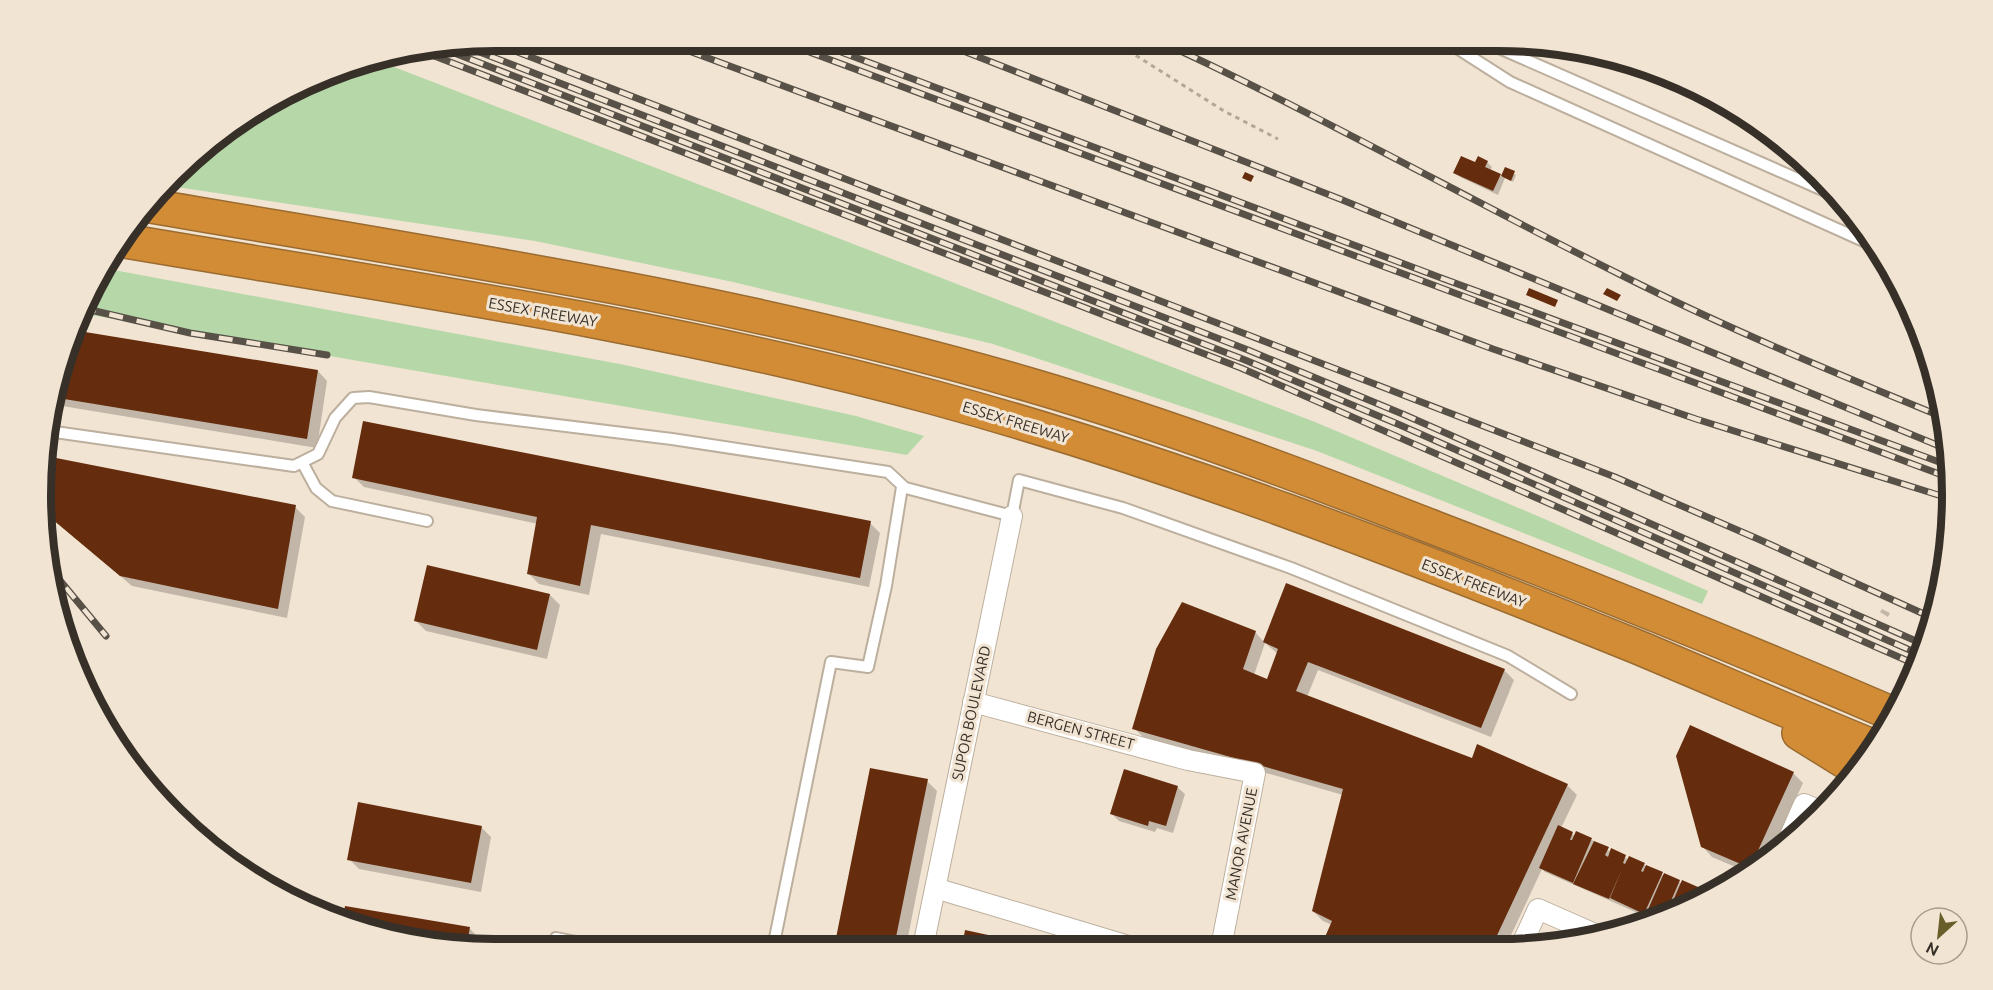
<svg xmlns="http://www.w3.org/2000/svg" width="1993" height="990" font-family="Ubuntu,sans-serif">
<rect width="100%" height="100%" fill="#f2e4d2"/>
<!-- green -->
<path fill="#b6d8a9" d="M 376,60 L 1315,422 L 1540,517 L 1708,591 L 1702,604 L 1317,451 L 993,344 L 733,282 L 535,241 L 170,186 L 218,135 L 349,65 Z
M 103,268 L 625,365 L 856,416 L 924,436 L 907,455 L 79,313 Z"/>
<!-- shadow -->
<path fill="#0003" fill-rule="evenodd" d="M 1487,162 L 1492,167 L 1490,171 L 1502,177 L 1506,169 L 1516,175 L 1513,182 L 1505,178 L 1498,195 L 1460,177 L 1455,173 L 1476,164 Z
M 72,331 L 318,371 L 327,381 L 317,448 L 50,404 Z
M 53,459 L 295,507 L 305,517 L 287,618 L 132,586 L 46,513 Z
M 354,477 L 870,523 L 880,533 L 869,587 L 601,534 L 589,595 L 539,584 L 529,574 L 538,524 L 364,487 Z
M 550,595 L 560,605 L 547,659 L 426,631 L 416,621 Z
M 1882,609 L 1890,613 L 1888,617 L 1880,612 Z
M 1255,632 L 1264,642 L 1504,670 L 1514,680 L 1491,737 L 1318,670 L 1307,697 L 1473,760 L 1567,785 L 1577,795 L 1561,828 L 1575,836 L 1576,833 L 1592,840 L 1611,852 L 1612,850 L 1629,860 L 1644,865 L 1664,876 L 1708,894 L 1672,915 L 1654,920 L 1650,916 L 1649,918 L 1545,872 L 1542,869 L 1506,946 L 1322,946 L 1332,925 L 1323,921 L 1313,911 L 1343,795 L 1144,738 L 1134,728 ZM 1265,643 L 1278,654 L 1268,681 L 1254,675 Z
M 1793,773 L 1803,783 L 1768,859 L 1747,872 L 1712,857 L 1702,846 Z
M 927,781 L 937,791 L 906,947 L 835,948 Z
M 1177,787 L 1185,794 L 1173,833 L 1157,828 L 1155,832 L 1119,821 L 1112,814 Z
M 481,827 L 491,837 L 481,892 L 359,869 L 349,859 Z
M 344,921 L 469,928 L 479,938 L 478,949 L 466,949 L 378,934 Z
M 966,932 L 1015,942 L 1020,947 L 963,947 Z"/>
<!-- building -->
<path fill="#652d0e" d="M 1461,156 L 1475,162 L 1478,156 L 1488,161 L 1485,167 L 1501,174 L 1493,191 L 1453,173 Z
M 1505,167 L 1515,171 L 1511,181 L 1501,176 Z
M 1245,172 L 1254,176 L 1251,182 L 1242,178 Z
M 1529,288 L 1558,300 L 1555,307 L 1526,295 Z
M 1607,288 L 1621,295 L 1617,301 L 1603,294 Z
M 73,330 L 318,370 L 307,439 L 52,397 Z
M 363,421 L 871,521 L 860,578 L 591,525 L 580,586 L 527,574 L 537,517 L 352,478 Z
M 51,457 L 296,505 L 278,609 L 120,576 L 46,514 L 47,486 Z
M 427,565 L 550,594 L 537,650 L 414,621 Z
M 1286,583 L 1505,669 L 1481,728 L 1308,662 L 1296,691 L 1472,758 L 1477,744 L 1568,784 L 1492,946 L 1321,946 L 1332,921 L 1312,911 L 1343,789 L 1132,729 L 1156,649 L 1182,602 L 1256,631 L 1243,669 L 1267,679 L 1278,649 L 1263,642 Z
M 1690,725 L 1794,772 L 1750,868 L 1701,847 L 1676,756 Z
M 870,768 L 928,779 L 894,947 L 834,948 Z
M 1124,769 L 1178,786 L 1166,826 L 1149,821 L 1148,826 L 1110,814 Z
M 358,802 L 482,826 L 471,883 L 347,860 Z
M 1558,825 L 1573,832 L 1570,840 L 1572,840 L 1576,831 L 1592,838 L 1573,883 L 1539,868 Z
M 1594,841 L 1609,847 L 1605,855 L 1608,857 L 1611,848 L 1626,855 L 1623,863 L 1625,864 L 1629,856 L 1645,863 L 1641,871 L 1643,872 L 1646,865 L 1663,872 L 1644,914 L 1610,898 L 1622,869 L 1609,899 L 1573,884 Z
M 1664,873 L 1680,880 L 1664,917 L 1655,919 L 1646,914 Z
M 1682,880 L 1698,887 L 1694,896 L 1696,897 L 1700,889 L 1710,893 L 1666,917 Z
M 345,906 L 470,927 L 466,949 L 378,934 L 342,921 Z
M 965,930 L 1016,941 L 1014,947 L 962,947 Z"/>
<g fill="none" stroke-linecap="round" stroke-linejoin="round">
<defs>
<path id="lane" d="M 1446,41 L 1510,82 L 1877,247
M 1490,41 L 1499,48 L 1841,198
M 48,431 L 294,466 L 318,454 L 335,418 L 353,398 L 369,397 L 476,415 L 672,439 L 888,472 L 904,487
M 302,462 L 316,488 L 332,501 L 427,521
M 552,948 L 556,938 L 607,948
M 773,948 L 831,662 L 868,667 L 886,586 L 902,487 L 1012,516 L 1019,480 L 1123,508 L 1291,568 L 1508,656 L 1571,694"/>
<path id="street" d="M 973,702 L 1188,760 L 1255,773 L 1221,947
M 1786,845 L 1804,804 L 1822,812
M 935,888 L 1132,947
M 1521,946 L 1538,909 L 1597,935
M 923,947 L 1012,516"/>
<path id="highway" d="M 151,206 C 447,257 741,300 1030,385 C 1167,425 1302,476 1435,528 C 1589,587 1742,649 1893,714
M 119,240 C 391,286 666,325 932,397 C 1172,462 1405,553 1635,646 C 1714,679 1793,714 1872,746
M 1799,733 L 1857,769"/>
</defs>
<!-- lane casing -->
<use href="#lane" stroke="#bcaf9d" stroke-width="14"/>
<!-- street casing -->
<use href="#street" stroke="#bcaf9d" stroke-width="22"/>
<!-- highway casing -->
<use href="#highway" stroke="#9b6c31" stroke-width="36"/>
<!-- path -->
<path stroke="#b3a799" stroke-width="3" stroke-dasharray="4.5 4.5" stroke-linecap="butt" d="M 1113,41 L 1224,111 L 1278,139"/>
<!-- lane -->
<use href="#lane" stroke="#fff" stroke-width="10"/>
<!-- street -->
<use href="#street" stroke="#fff" stroke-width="20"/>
<!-- highway -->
<use href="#highway" stroke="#d28c36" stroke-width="33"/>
<defs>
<path id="rail" d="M 489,41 L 1615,477 L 1758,539 L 1935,619
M 662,41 L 1493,349 L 1696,419 L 1951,499
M 780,41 L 1950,478
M 812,41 L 1444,279 L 1950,466
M 938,41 L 1340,199 L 1949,450
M 1159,41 C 1316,113 1466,198 1621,275 C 1726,328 1835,373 1945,418
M 464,46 L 1248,350 L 1405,415 L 1925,645
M 444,49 L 1245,360 L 1400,425 L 1921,655
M 424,52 L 1241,368 L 1917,665
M 82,308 L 190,333 L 327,355
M 48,566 L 106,636"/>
</defs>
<!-- rail casing -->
<use href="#rail" stroke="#585148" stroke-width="7"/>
<!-- rail -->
<use href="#rail" stroke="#f2e4d2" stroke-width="4.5" stroke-dasharray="14" stroke-linecap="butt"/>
</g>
<g text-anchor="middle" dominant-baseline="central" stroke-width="6" stroke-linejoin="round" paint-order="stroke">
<!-- street labels -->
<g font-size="15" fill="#363029" stroke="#f2e4d2">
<text transform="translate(543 312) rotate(10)">ESSEX FREEWAY</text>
<text transform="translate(1016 422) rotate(17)">ESSEX FREEWAY</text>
<text transform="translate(1474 583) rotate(21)">ESSEX FREEWAY</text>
<text transform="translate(971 713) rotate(-78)">SUPOR BOULEVARD</text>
<text transform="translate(1081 730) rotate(15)">BERGEN STREET</text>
<text transform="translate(1241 844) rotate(-79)">MANOR AVENUE</text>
</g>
</g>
<!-- crop -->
<path d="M0 0H1993V990H0ZM495 51H1498A444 444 0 0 1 1942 495V495A444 444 0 0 1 1498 939H495A444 444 0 0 1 51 495V495A444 444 0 0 1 495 51Z" fill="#f2e4d2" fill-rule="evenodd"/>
<path fill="none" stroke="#363029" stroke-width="8" d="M495 51H1498A444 444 0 0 1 1942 495V495A444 444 0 0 1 1498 939H495A444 444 0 0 1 51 495V495A444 444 0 0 1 495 51Z"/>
<!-- north arrow -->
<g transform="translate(1939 936) rotate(207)"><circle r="28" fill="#f2e4d2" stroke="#a79c8e" stroke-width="1.5"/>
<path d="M0-4.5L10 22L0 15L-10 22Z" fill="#685e2a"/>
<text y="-9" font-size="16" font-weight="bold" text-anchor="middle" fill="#363029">N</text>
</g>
</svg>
